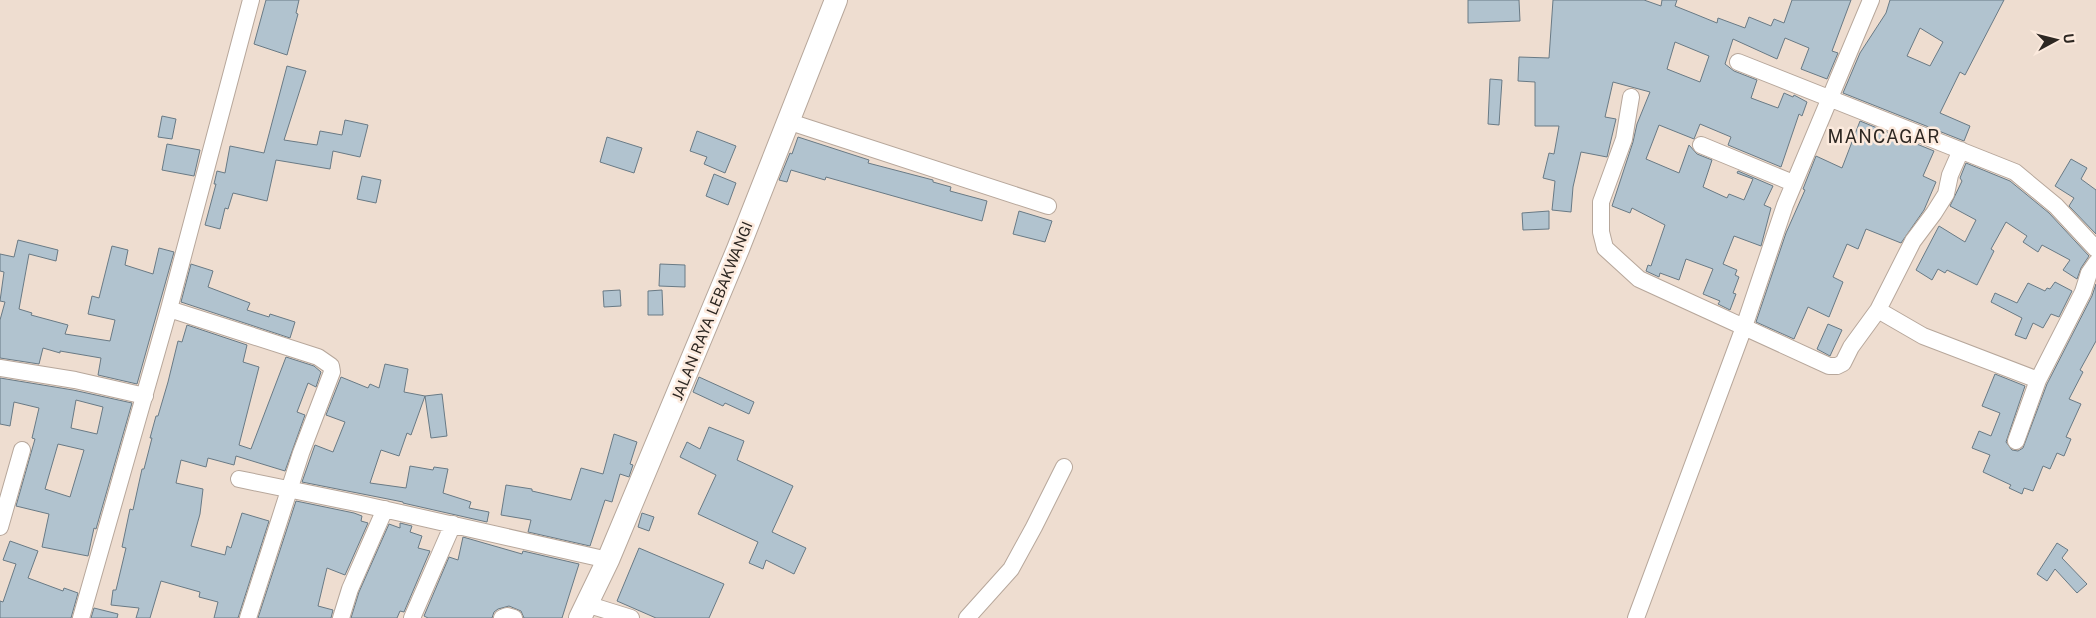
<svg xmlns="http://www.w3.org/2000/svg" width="2096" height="618" font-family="'Public Sans',sans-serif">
<rect width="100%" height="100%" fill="#eeddd0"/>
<!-- building -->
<path fill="#b1c3cf" stroke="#697a85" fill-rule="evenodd" d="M 266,0 L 299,0 L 296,13 L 298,14 L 287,55 L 254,44 Z
M 1468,0 L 1519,0 L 1520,21 L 1468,23 Z
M 1553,0 L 1644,0 L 1661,6 L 1662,0 L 1677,0 L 1675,6 L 1695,14 L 1717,23 L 1718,18 L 1745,28 L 1749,17 L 1771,26 L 1774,19 L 1784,23 L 1792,0 L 1851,0 L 1832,51 L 1838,53 L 1827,79 L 1801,69 L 1809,48 L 1785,38 L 1777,59 L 1733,39 L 1725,64 L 1734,71 L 1757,80 L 1751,98 L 1778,108 L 1784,93 L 1793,97 L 1794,95 L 1807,102 L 1802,116 L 1799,114 L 1781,167 L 1728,145 L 1731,137 L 1700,124 L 1694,139 L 1659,125 L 1646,159 L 1679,173 L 1689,145 L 1697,154 L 1712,160 L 1703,187 L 1727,198 L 1729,194 L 1744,200 L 1753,179 L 1737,173 L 1738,171 L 1773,186 L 1764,205 L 1771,208 L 1761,246 L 1734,236 L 1723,264 L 1737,270 L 1735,275 L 1739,277 L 1733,293 L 1736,294 L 1730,310 L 1718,304 L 1720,301 L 1703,294 L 1713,269 L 1686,259 L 1679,280 L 1660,273 L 1659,277 L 1646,271 L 1648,265 L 1651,266 L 1665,225 L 1632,208 L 1630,213 L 1612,206 L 1633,142 L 1637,124 L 1650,92 L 1613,82 L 1605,117 L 1616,119 L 1607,157 L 1581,152 L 1573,187 L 1571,212 L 1552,210 L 1555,181 L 1543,178 L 1549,153 L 1554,154 L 1559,126 L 1535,126 L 1535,82 L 1518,81 L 1519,57 L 1549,58 ZM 1675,42 L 1709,56 L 1700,82 L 1667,69 Z
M 1890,0 L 2004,0 L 1965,75 L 1960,72 L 1940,113 L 1970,126 L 1964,141 L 1843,93 L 1860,53 L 1886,13 ZM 1920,28 L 1943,42 L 1930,66 L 1907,56 Z
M 287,66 L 306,71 L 284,140 L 317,145 L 320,131 L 342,135 L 345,120 L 368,125 L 360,157 L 333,151 L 330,169 L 276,160 L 267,201 L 233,193 L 228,209 L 225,208 L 220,229 L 205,225 L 216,184 L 214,184 L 217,171 L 225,173 L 230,146 L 264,153 Z
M 1490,79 L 1502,80 L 1499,125 L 1488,124 Z
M 162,116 L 176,119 L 172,139 L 158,137 Z
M 1860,121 L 1934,151 L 1923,176 L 1936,182 L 1924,210 L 1901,243 L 1866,229 L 1858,249 L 1847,244 L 1833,277 L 1843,282 L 1829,317 L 1808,307 L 1794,339 L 1756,322 L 1786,233 L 1805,190 L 1803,189 L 1816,156 L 1842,168 Z
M 697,131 L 736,146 L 725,173 L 704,164 L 707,157 L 690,151 Z
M 607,137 L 642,148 L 634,173 L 600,162 Z
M 798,137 L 869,160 L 868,163 L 933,180 L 933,182 L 951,187 L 950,191 L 987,201 L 982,221 L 826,177 L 825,180 L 791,170 L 787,182 L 779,180 L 790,153 L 792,154 Z
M 167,144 L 200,150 L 194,176 L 162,170 Z
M 2071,159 L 2087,168 L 2081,179 L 2096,190 L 2096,234 L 2069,206 L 2074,198 L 2055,186 Z
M 1966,163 L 2010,181 L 2049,213 L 2089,256 L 2081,268 L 2077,279 L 2063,270 L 2070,260 L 2042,245 L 2038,252 L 2023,242 L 2027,236 L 2006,222 L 1991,249 L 1994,251 L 1977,285 L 1947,270 L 1945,273 L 1938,269 L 1932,280 L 1916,270 L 1939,226 L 1965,242 L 1976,220 L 1950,206 L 1962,181 L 1960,178 Z
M 714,174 L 736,183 L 728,205 L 706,196 Z
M 362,176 L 381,180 L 376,203 L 357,199 Z
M 1019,211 L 1052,221 L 1045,242 L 1013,234 Z
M 1549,211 L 1549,229 L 1523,230 L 1522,213 Z
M 18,240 L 58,250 L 56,261 L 29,254 L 19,309 L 32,313 L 31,315 L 68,325 L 65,334 L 110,341 L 115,320 L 88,314 L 92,296 L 99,298 L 112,246 L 128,250 L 125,265 L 153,274 L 159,248 L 174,252 L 137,384 L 98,375 L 101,358 L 60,351 L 60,353 L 43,348 L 39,364 L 0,358 L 0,320 L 5,302 L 0,301 L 4,272 L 0,271 L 0,254 L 14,257 Z
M 191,264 L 213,271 L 208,287 L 250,303 L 247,310 L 269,317 L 270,314 L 295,322 L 290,338 L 181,302 Z
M 660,264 L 685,265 L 685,287 L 659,286 Z
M 2055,282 L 2072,291 L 2059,317 L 2051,314 L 2043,328 L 2033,323 L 2026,339 L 2015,335 L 2022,318 L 1991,302 L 1995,293 L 2017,303 L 2028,283 L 2045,291 L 2047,288 L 2050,289 Z
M 2096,284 L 2096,341 L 2080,370 L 2083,372 L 2069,399 L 2081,404 L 2066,437 L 2071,439 L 2064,456 L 2057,453 L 2050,469 L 2043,466 L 2033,491 L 2024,488 L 2022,494 L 2009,488 L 2011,485 L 1983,472 L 1990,455 L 1972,448 L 1979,431 L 1991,436 L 2000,413 L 1982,406 L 1995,374 L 2025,386 L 2006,442 L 2012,450 L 2018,451 L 2023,448 L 2047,384 L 2092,296 Z
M 620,290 L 621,306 L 604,307 L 603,291 Z
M 662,290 L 663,315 L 648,315 L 648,291 Z
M 1828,324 L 1842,330 L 1830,356 L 1817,349 Z
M 187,325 L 247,345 L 243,362 L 259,367 L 239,445 L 251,449 L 286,357 L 314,366 L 321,372 L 316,387 L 308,383 L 297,412 L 305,415 L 285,471 L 236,456 L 234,465 L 208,458 L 206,467 L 181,460 L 176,483 L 203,489 L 200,514 L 191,546 L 225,555 L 227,546 L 231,548 L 242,513 L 269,521 L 238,618 L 214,618 L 218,602 L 199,597 L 200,592 L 161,581 L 150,618 L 136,618 L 139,608 L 111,605 L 113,590 L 116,590 L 126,548 L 122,547 L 130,509 L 133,510 L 142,469 L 144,469 L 152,438 L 150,438 L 156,416 L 158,416 L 168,382 L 178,341 L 182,342 Z
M 385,364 L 408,369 L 404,392 L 425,396 L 411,435 L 407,433 L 399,456 L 381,450 L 370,483 L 406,488 L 410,466 L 433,470 L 434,467 L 448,469 L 443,493 L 471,502 L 469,508 L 489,512 L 487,522 L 403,503 L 403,502 L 302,482 L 315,445 L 333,452 L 345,422 L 326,415 L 341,377 L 368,388 L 370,384 L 379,388 Z
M 699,377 L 754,402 L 749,414 L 725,403 L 723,406 L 693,392 Z
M 0,378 L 73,390 L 132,403 L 96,529 L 94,528 L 88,556 L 42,547 L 49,514 L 16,506 L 35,439 L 32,438 L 39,408 L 14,402 L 10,426 L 0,424 ZM 76,400 L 103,407 L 97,434 L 71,428 ZM 58,444 L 84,450 L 70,497 L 45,489 Z
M 442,394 L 447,436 L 431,438 L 425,396 Z
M 709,427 L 744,441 L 737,460 L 793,486 L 772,532 L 806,548 L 794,574 L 766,560 L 763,569 L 749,563 L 758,542 L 698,514 L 716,475 L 680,457 L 687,442 L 700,449 Z
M 614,434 L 637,442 L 630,464 L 633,465 L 629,477 L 620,474 L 612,502 L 605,500 L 590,546 L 528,532 L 531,520 L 501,515 L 506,485 L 532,489 L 532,491 L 571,500 L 581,468 L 603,474 Z
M 296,501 L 354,513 L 362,516 L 361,521 L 368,523 L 345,575 L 327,568 L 318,606 L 333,610 L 331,618 L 258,618 Z
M 642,513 L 654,517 L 649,531 L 638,527 Z
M 400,523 L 412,526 L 410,532 L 422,536 L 418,548 L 430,551 L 404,612 L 400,611 L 397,618 L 351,618 L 359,592 L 389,524 L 400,528 Z
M 463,537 L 522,554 L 523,551 L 579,564 L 562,618 L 524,618 L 521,611 L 509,606 L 498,609 L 494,612 L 492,618 L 428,618 L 424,616 L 449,557 L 458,560 Z
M 10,541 L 38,551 L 28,578 L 63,591 L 64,588 L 78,593 L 71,618 L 0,618 L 0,601 L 3,602 L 16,564 L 3,560 Z
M 2057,543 L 2068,550 L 2062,558 L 2087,584 L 2077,593 L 2055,569 L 2047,581 L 2037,574 Z
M 639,548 L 724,584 L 709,618 L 656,618 L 617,601 Z
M 94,608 L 118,614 L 117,618 L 91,618 Z"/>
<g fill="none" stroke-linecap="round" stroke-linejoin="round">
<defs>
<path id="minor" d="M 1738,62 L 2015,172 L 2056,206 L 2096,249
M 1631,97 L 1624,139 L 1601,202 L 1601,232 L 1605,248 L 1639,279 L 1829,366 L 1837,366 L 1843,363 L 1851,347 L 1878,310 L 1913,241 L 1934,213 L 1946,194 L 1950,175 L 1961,150
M 787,121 L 1048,206
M 1701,145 L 1793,183
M 169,309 L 318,357 L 331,366 L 332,372 L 301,453 L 248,618
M 1878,310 L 1923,336 L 2038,380
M 0,368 L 75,380 L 145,396
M 2016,441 L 2038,380 L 2083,292 L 2089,273 L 2096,263
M 239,479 L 361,504 L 608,560
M 0,527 L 22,450
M 586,604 L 631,618
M 81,618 L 169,309 L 251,0
M 341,618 L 350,589 L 385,509
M 412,618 L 453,524
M 502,618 L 507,616 L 514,618
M 967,618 L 1011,569 L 1034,527 L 1064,467
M 1636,618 L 1744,327 L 1785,205 L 1871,0"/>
<path id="secondary" d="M 580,618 L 608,560 L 738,249 L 836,0"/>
</defs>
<!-- minor casing -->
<use href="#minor" stroke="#b7a79b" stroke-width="18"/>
<!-- secondary casing -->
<use href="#secondary" stroke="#b7a79b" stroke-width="24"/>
<!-- minor -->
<use href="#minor" stroke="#fff" stroke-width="16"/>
<!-- secondary -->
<use href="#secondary" stroke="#fff" stroke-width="22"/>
</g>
<g text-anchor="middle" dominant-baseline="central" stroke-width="5" stroke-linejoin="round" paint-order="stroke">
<!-- street labels -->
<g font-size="15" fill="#2d2722" stroke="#fceadd">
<text transform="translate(712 311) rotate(-68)">JALAN RAYA LEBAKWANGI</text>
</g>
<!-- quarter labels -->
<g font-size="18" letter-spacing="1" fill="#2d2722" stroke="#fceadd">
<text x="1884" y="136">MANCAGAR</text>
</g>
</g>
<!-- north arrow -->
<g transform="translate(2056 40) rotate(83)" stroke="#fceadd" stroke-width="4" paint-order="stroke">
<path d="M0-4L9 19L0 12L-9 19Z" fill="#2d2722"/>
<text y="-8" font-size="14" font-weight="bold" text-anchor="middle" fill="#2d2722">U</text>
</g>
</svg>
